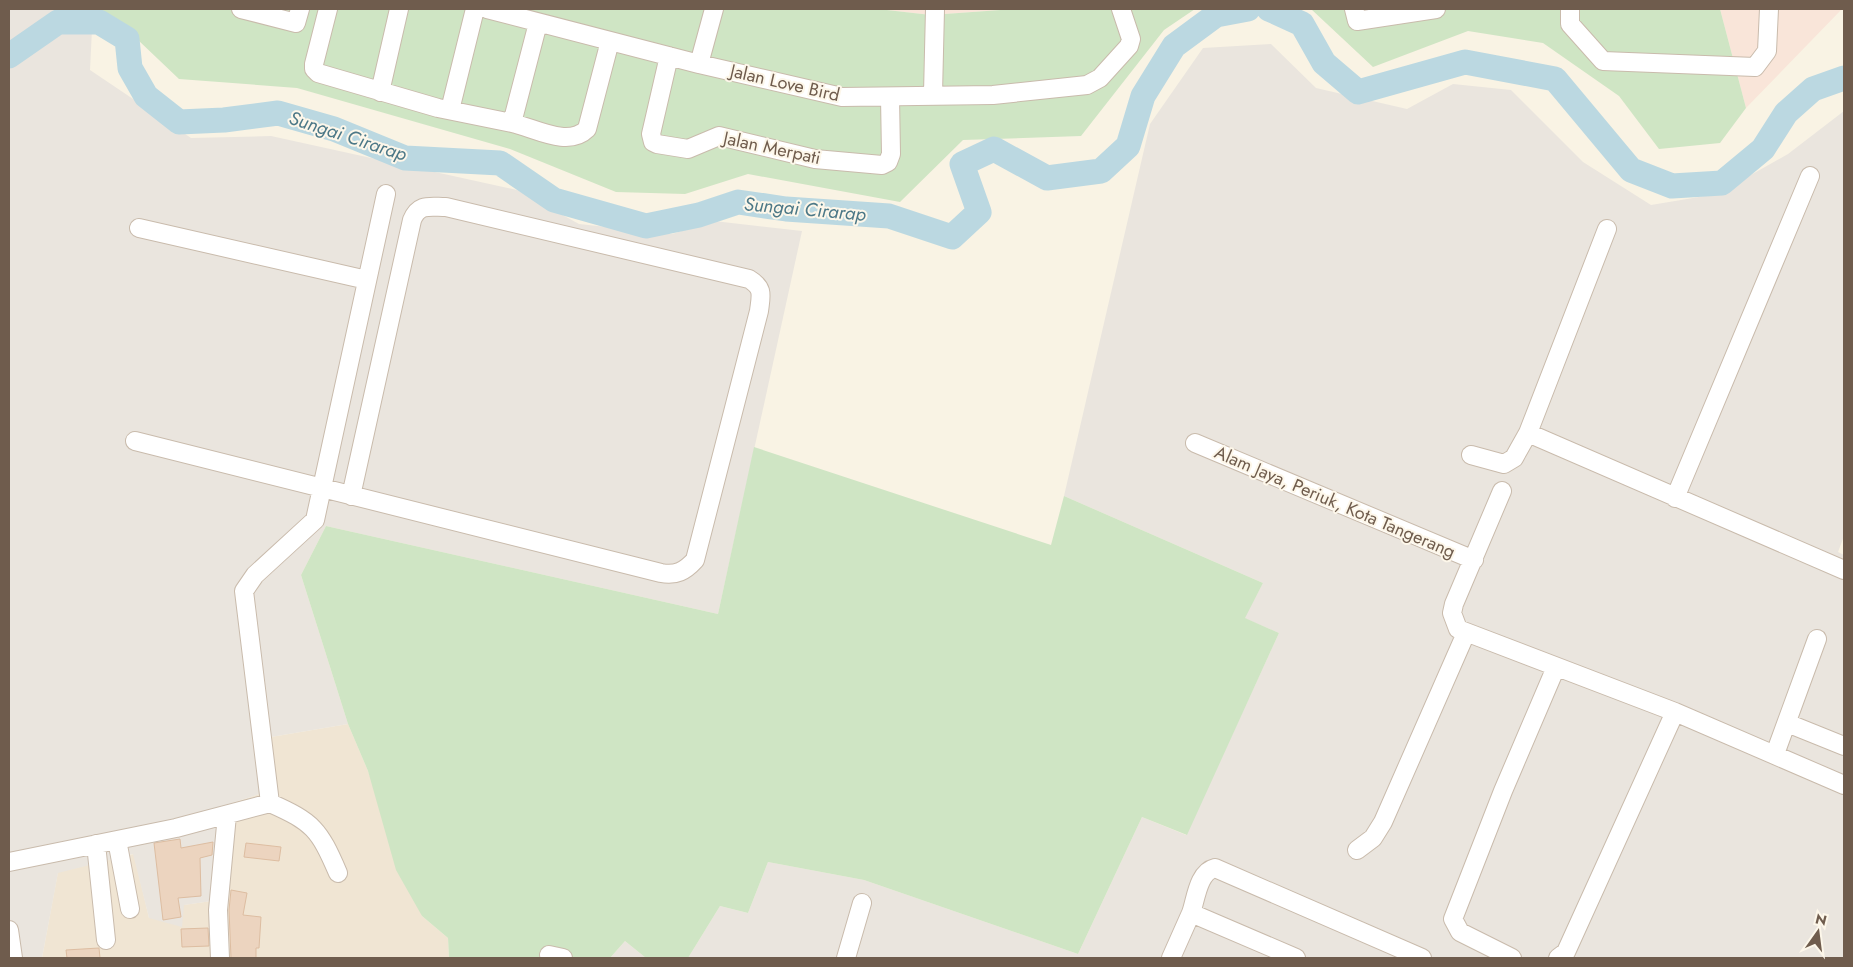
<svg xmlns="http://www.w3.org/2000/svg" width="1853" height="967" font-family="Jost,sans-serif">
<rect width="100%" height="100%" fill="#f9f3e4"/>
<!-- residential -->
<path fill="#f0e5d3" d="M 348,724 L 368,771 L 422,916 L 448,938 L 449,958 L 42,958 L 58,872 L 134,854 L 149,918 L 183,905 L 212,901 L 232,803 L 269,791 L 271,737 Z"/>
<!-- commercial -->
<path fill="#f9e5d9" d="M 878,9 L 1014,9 L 931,15 Z
M 1720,9 L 1842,9 L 1746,108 Z"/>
<!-- industrial -->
<path fill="#eae5de" d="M 9,9 L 93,9 L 90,70 L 191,138 L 271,136 L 517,190 L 579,224 L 672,234 L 714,221 L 802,231 L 718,614 L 326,526 L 301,575 L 348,724 L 271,737 L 269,791 L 232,803 L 212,901 L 184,905 L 182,927 L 149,918 L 133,854 L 58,873 L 42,958 L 9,958 Z
M 1271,44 L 1316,88 L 1407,109 L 1453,84 L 1511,90 L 1583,162 L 1651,205 L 1717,194 L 1788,154 L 1844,111 L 1844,536 L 1838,552 L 1844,555 L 1844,958 L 688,958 L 720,906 L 748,913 L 768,862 L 864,880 L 1078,954 L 1142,817 L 1186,835 L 1279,633 L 1244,618 L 1263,583 L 1064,496 L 1150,124 L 1203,48 Z
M 625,941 L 646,958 L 610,958 Z"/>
<!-- green -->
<path fill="#cfe5c4" d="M 93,9 L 878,9 L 931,15 L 1014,9 L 1195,9 L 1164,30 L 1081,136 L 963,140 L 900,202 L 748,174 L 685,194 L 616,192 L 510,149 L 297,88 L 179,79 L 117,20 L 93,14 Z
M 1311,9 L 1720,9 L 1746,108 L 1720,143 L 1659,149 L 1619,96 L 1543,43 L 1468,31 L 1373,67 Z
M 754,447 L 1051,545 L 1064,496 L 1263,583 L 1245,618 L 1279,633 L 1187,835 L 1142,817 L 1078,954 L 864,880 L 768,862 L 748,913 L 720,906 L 688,958 L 646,958 L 625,941 L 610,958 L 449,958 L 448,938 L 422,916 L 396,870 L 368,771 L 348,724 L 301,575 L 326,526 L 718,614 Z"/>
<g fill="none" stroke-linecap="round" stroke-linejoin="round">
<!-- river -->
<path stroke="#bbd8e1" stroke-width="25" d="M 1269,9 L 1302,24 L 1324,63 L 1358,92 L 1465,62 L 1555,79 L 1631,170 L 1672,186 L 1722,183 L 1763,149 L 1786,113 L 1813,89 L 1844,78
M 9,56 L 58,22 L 99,22 L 127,39 L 130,68 L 146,96 L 179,122 L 224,120 L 278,113 L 334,129 L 405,158 L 500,163 L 554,200 L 646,226 L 699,215 L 738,202 L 786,209 L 889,216 L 952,237 L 979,212 L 962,164 L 994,149 L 1047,178 L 1101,171 L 1128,146 L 1143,96 L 1174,46 L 1216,15 L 1248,9"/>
</g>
<!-- building -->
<path fill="#ecd4bf" stroke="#ddbda1" d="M 180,839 L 181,848 L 213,842 L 212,855 L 200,858 L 201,896 L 178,898 L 181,917 L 163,920 L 154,843 Z
M 246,843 L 281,847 L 279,861 L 244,857 Z
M 231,890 L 247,893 L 243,915 L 261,917 L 259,948 L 256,948 L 256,958 L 231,958 L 229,910 Z
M 208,928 L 209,946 L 182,947 L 181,929 Z
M 99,948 L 100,958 L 67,958 L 66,950 Z"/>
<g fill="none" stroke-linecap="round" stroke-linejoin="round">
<defs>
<path id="minor" d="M 241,9 L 296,23 L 300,9
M 328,9 L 314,64 L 314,69 L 318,73 L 438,108 L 512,123
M 487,9 L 699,64 L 714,9
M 1354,9 L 1357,21 L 1436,9
M 1570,9 L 1570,24 L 1603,61 L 1755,67 L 1767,51 L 1769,9
M 538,23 L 512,123 C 535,128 568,148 587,129 L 610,41
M 669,56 L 651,134 L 653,142 L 657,144 L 688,149 L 719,136 L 815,159 L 882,165 L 888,162 L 891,154 L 890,97
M 699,64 L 842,97 L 993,95 L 1087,85 L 1100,78 L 1129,46 L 1131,39 L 1121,9
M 380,92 L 399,9
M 933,94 L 935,9
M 450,110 L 475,9
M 139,228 L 367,280
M 1528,433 L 1844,570
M 135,441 L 661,573 C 676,576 685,571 695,560 L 759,311 C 761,295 764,288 749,279 L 446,207 C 430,207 419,203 412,220 L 351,496
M 1195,443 L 1474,560
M 1471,455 L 1504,464 L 1514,458 L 1528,433 L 1607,229
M 1502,491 L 1454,604 L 1452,613 L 1458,629 L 1675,712 L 1844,785
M 1675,498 L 1810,176
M 1787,723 L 1844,746
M 1775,754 L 1817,639
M 270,803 L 244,591 L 255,575 L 315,520 L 386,194
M 117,840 L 130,909
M 96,844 L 106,940
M 1357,850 L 1373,838 L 1383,822 L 1466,633
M 9,862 L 176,828 L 270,803 C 313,822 319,829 338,873
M 1191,913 C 1196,899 1198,872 1215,868 L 1422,958
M 9,930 L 13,958
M 549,955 L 563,958
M 220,958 L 218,910 L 227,815
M 846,958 L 862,903
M 1171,958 L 1191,913 L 1296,958
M 1512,958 L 1460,932 L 1453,919 L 1503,791 L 1556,667
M 1558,958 L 1566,952 L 1675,712"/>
</defs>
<!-- minor casing -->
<use href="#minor" stroke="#c9bbac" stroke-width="20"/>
<!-- minor -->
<use href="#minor" stroke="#fff" stroke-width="18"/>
</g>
<g text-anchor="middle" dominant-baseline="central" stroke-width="4" stroke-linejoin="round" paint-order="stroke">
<!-- street labels -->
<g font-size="18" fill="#6f5c4d" stroke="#fdf7ea">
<text transform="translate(785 83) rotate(13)">Jalan Love Bird</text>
<text transform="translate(772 148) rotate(12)">Jalan Merpati</text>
<text transform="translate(1335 502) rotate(23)">Alam Jaya, Periuk, Kota Tangerang</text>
</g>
<!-- water labels -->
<g font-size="19" font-style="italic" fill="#4c7887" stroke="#fdf7ea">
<text transform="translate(348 136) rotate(18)">Sungai Cirarap</text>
<text transform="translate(805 209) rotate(5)">Sungai Cirarap</text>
</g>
</g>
<!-- border -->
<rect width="1853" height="967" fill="none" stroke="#6f5c4d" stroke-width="20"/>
<!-- north arrow -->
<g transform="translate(1818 932) rotate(14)" stroke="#fdf7ea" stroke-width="4" paint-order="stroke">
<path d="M0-4L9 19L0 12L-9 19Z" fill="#6f5c4d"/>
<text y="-8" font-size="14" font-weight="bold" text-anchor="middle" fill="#6f5c4d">N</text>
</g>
</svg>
